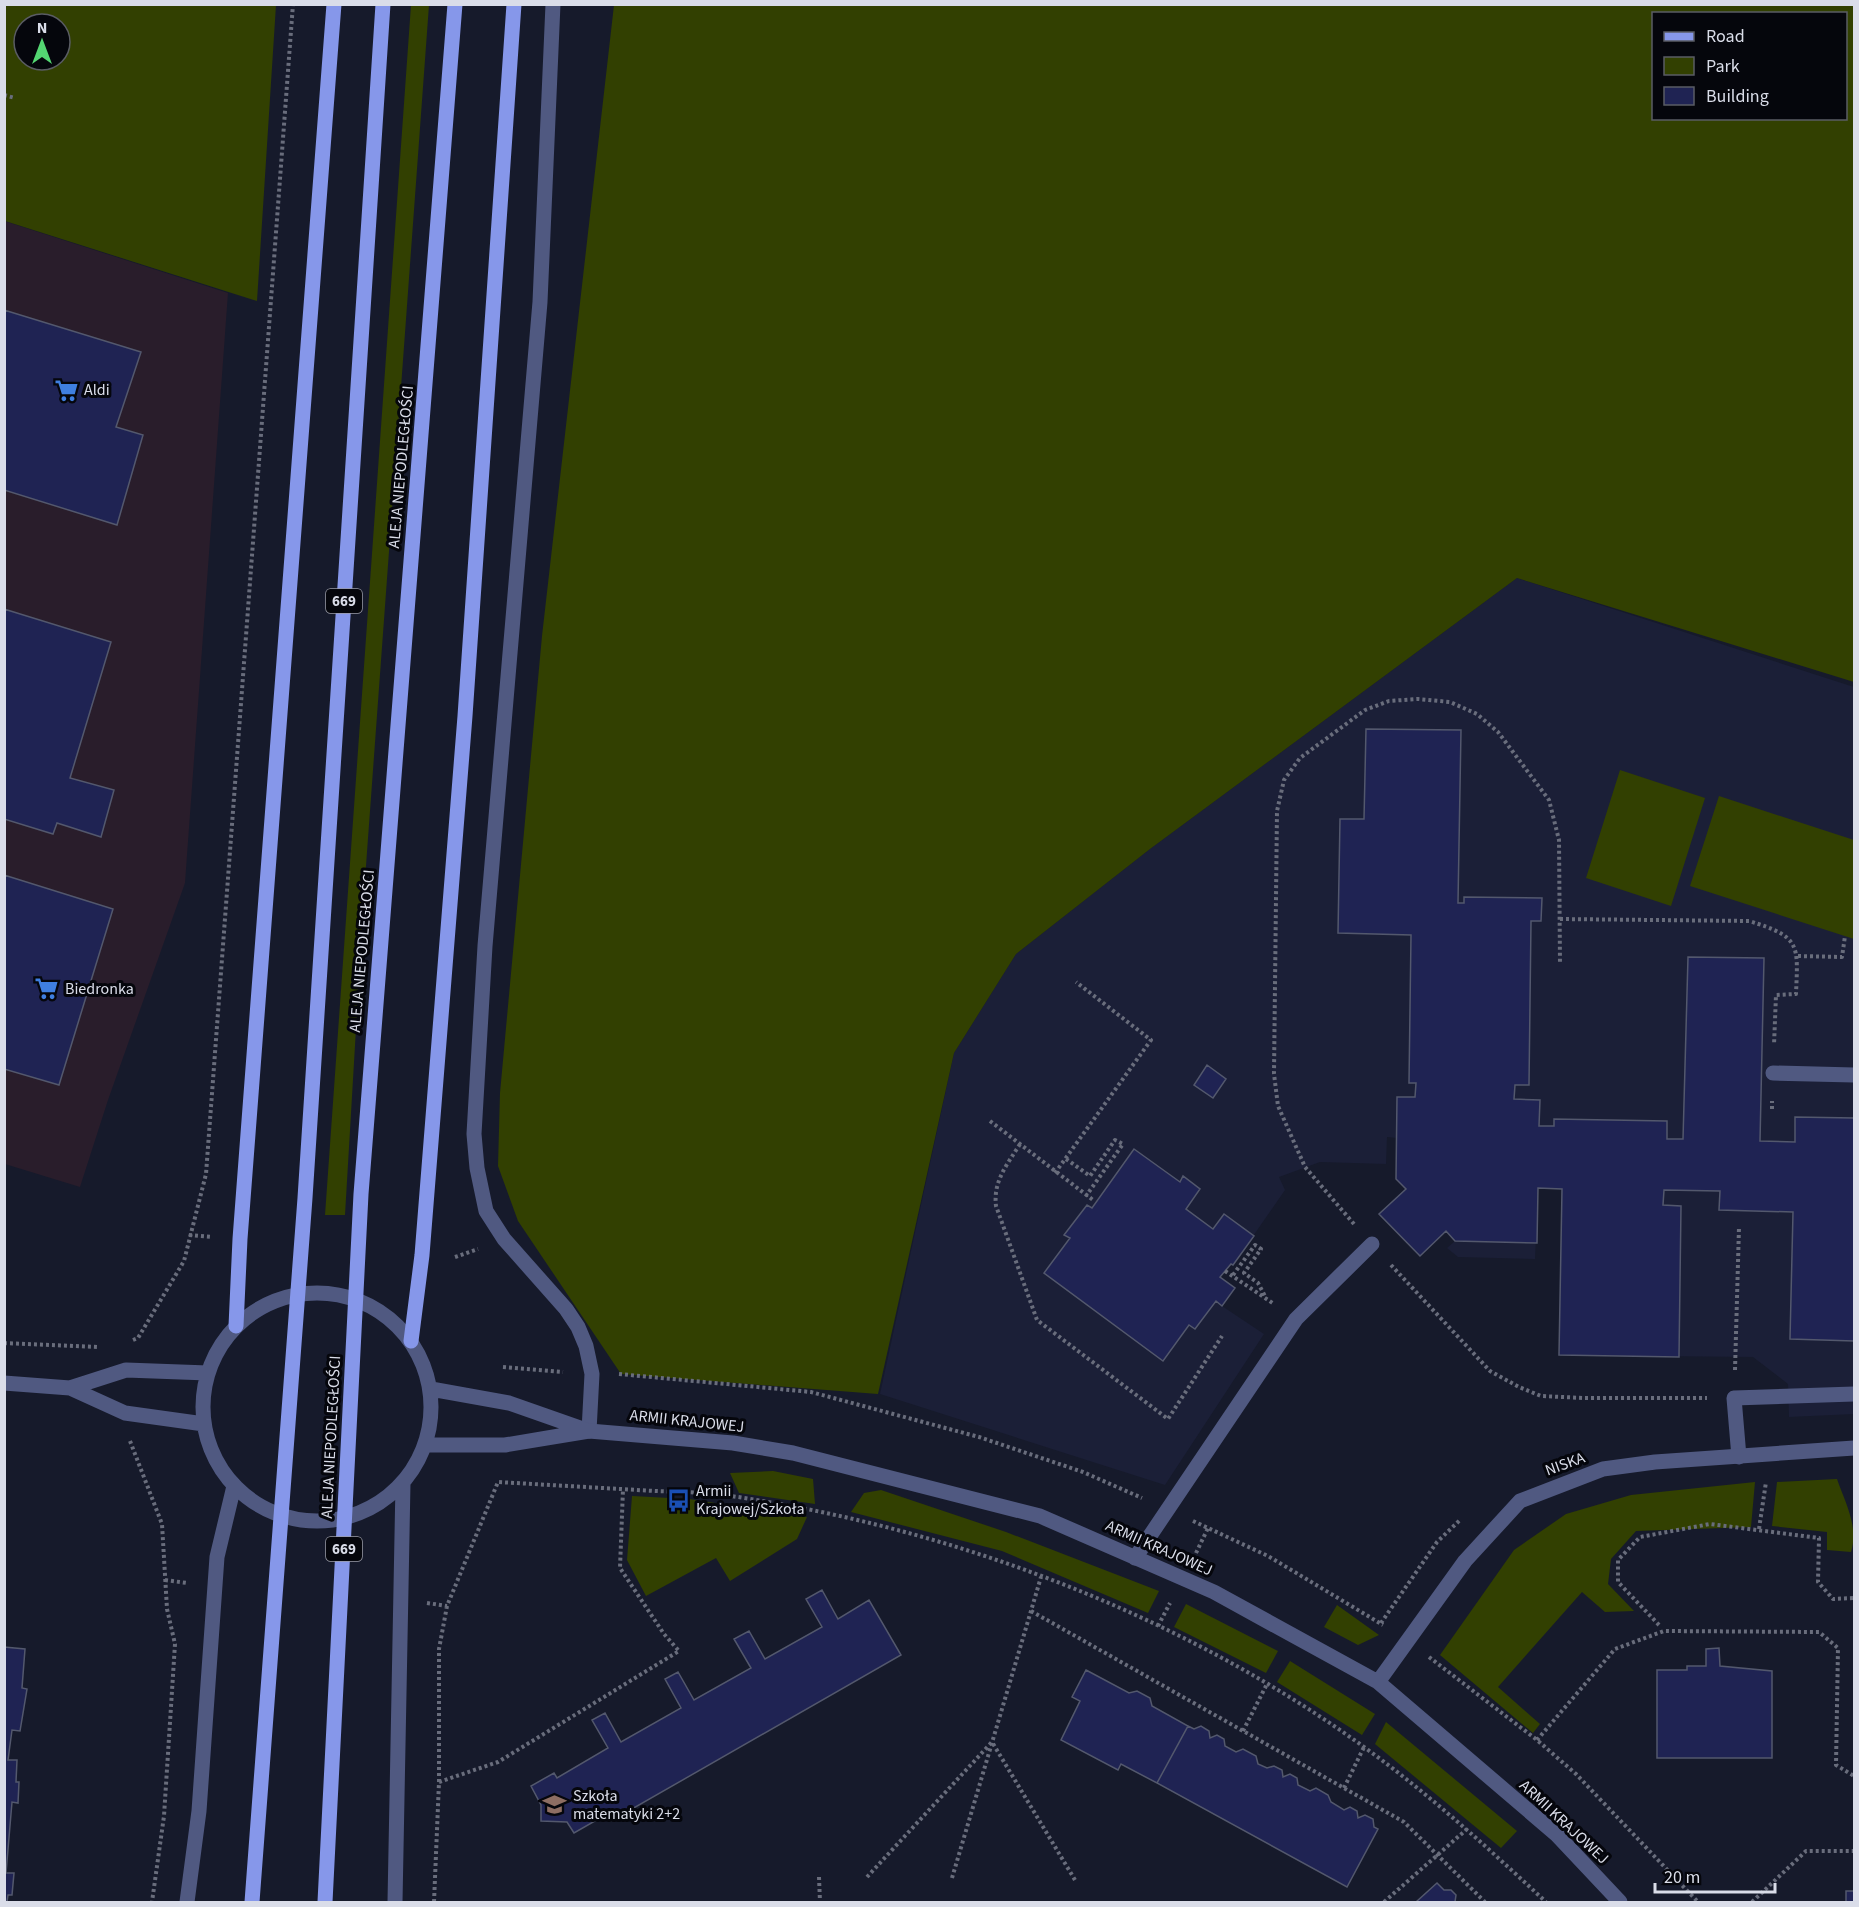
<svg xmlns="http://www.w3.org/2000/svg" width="1859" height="1907" font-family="'Source Sans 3',sans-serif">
<rect width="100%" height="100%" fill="#161a2b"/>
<!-- commercial -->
<path fill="#291d2b" d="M 4,221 L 228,293 L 185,883 L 108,1100 L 80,1187 L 5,1164 Z"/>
<!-- built -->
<path fill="#1b1f37" d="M 1517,578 L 1854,687 L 1854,1414 L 1789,1417 L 1788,1384 L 1753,1357 L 1559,1355 L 1562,1189 L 1538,1189 L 1535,1259 L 1458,1257 L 1447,1248 L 1455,1241 L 1446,1231 L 1420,1256 L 1379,1214 L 1405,1189 L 1396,1179 L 1397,1138 L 1387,1137 L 1386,1164 L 1320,1162 L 1279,1177 L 1285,1190 L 1233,1265 L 1231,1264 L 1221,1277 L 1235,1288 L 1222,1306 L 1264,1334 L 1165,1485 L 880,1394 L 954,1053 L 1016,954 L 1150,849 Z"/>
<!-- green -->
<path fill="#324001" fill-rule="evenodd" d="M 4,5 L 276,5 L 257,301 L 5,221 ZM 24,24 L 60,24 L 60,60 L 24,60 Z
M 411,5 L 429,5 L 364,893 L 345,1215 L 325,1215 Z
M 614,5 L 1854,5 L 1854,682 L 1517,578 L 1150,849 L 1016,954 L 954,1053 L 878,1394 L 621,1374 L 518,1221 L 498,1166 L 500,1093 L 542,636 ZM 1654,14 L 1846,14 L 1846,118 L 1654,118 Z
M 1620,770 L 1705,798 L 1671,906 L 1586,878 Z
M 1719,796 L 1854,840 L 1854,939 L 1690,886 Z
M 773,1471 L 813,1479 L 815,1504 L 739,1493 L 730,1473 Z
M 1837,1479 C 1845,1502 1859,1527 1851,1552 L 1827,1550 L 1827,1532 L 1772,1526 L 1777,1482 Z
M 1755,1482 L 1751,1527 L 1636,1531 L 1611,1559 L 1608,1584 L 1634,1611 L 1605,1612 L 1582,1592 L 1498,1687 L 1540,1724 L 1533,1733 L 1440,1655 L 1514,1550 L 1566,1514 L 1631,1495 Z
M 881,1490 L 1006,1532 L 1159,1591 L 1148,1613 L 1002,1551 L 851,1512 L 864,1493 Z
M 632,1496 L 689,1499 L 807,1517 L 797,1539 L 730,1581 L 716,1558 L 646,1596 L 627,1560 Z
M 1186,1604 L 1278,1651 L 1266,1673 L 1174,1627 Z
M 1337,1605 L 1379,1635 L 1358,1645 L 1324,1627 Z
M 1290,1661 L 1375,1714 L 1362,1735 L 1277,1682 Z
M 1386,1722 L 1517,1831 L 1501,1848 L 1375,1744 Z"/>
<!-- building -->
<path fill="#1f2353" stroke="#53586d" stroke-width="1.5" d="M 4,310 L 141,352 L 116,427 L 143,435 L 117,525 L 4,490 Z
M 4,609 L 111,642 L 70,778 L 114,790 L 101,837 L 57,823 L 53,834 L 4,819 Z
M 1366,729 L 1461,730 L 1458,903 L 1464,903 L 1464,897 L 1542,898 L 1541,921 L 1531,921 L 1529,1085 L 1515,1085 L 1514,1099 L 1540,1100 L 1539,1126 L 1554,1126 L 1554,1119 L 1667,1121 L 1667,1139 L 1683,1139 L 1688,957 L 1764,958 L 1760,1141 L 1795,1142 L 1795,1117 L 1854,1118 L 1854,1341 L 1790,1339 L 1793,1212 L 1719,1210 L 1720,1191 L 1664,1190 L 1663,1205 L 1681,1206 L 1679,1357 L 1559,1355 L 1562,1189 L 1538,1188 L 1537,1243 L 1455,1241 L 1446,1231 L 1420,1256 L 1379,1214 L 1406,1189 L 1396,1179 L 1397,1097 L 1415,1097 L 1416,1083 L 1409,1083 L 1411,935 L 1338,933 L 1340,819 L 1364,819 Z
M 4,875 L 113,909 L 59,1085 L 4,1069 Z
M 1207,1065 L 1226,1079 L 1213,1098 L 1194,1085 Z
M 1134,1149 L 1180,1182 L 1183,1176 L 1200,1189 L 1186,1209 L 1213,1229 L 1224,1214 L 1254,1236 L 1233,1265 L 1231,1264 L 1220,1277 L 1235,1288 L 1222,1306 L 1216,1301 L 1195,1329 L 1189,1325 L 1163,1361 L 1044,1273 L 1070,1238 L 1064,1235 L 1087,1205 L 1092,1208 Z
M 822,1590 L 838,1619 L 869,1600 L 901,1655 L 611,1821 L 607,1814 L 574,1833 L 567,1822 L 541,1821 L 541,1805 L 531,1786 L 554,1773 L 557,1778 L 608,1748 L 592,1720 L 605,1713 L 621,1742 L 681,1708 L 665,1679 L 678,1672 L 694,1700 L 751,1668 L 734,1639 L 749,1631 L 765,1659 L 822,1627 L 806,1599 Z
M 4,1647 L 25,1649 L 22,1688 L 27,1689 L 20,1731 L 12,1730 L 8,1760 L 17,1760 L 16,1782 L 19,1782 L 18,1803 L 12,1802 L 6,1873 L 14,1873 L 12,1895 L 8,1895 L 7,1902 L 4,1902 Z
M 1719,1648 L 1720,1666 L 1772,1671 L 1772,1758 L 1657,1758 L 1657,1670 L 1687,1670 L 1687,1666 L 1706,1666 L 1706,1649 Z
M 1086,1670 L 1129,1693 L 1137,1691 L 1150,1698 L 1152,1706 L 1188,1726 L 1157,1783 L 1121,1764 L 1118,1770 L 1061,1740 L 1080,1701 L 1072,1697 Z
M 1188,1726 L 1194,1729 L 1201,1726 L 1209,1731 L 1210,1738 L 1217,1735 L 1224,1739 L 1225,1746 L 1236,1752 L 1243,1749 L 1256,1756 L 1258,1764 L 1267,1768 L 1274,1766 L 1282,1770 L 1283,1777 L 1290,1774 L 1297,1778 L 1298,1785 L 1310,1791 L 1316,1788 L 1328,1795 L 1331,1802 L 1344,1810 L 1350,1807 L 1357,1811 L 1358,1818 L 1365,1815 L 1373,1819 L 1374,1827 L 1378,1829 L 1347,1887 L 1157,1783 Z
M 1437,1883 L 1444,1890 L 1451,1890 L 1456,1895 L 1455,1902 L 1463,1902 L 1416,1902 Z
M 1846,1891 L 1854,1891 L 1854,1902 L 1846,1902 Z"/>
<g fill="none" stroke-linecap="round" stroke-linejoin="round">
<!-- path -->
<path stroke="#696d7c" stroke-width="4" stroke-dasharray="3 3" stroke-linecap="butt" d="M 4,95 L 15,98
M 1560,919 L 1749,921 C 1801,937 1798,944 1796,994 L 1776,995 L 1774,1045
M 1798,956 L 1842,957 L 1845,936
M 1772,1109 L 1772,1101
M 990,1121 L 1093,1200
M 1020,1144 C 1007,1165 993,1181 996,1206 L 1037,1320 L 1168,1419 L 1222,1336
M 1066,1159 L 1090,1176 L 1115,1140 L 1123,1144 L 1086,1196
M 1055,1173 L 1151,1040 L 1076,982
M 1354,1224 L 1305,1167 L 1278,1106 L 1274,1074 L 1277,811 L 1284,780 L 1300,758 L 1365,710 L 1389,701 L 1418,699 L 1450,702 L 1477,714 L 1498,732 L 1549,800 L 1559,840 L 1560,964
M 189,1235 L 212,1237
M 455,1257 L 478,1249
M 1391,1265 L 1490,1371 L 1519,1387 L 1541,1396 L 1584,1398 L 1707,1398
M 1225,1271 L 1274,1304
M 1233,1275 L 1255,1245 L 1261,1249 L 1244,1273 L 1258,1283 L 1266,1298
M 133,1340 L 138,1338 L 184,1261 L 206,1174 L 293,4
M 4,1343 L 97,1347
M 503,1367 L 563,1372
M 1735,1370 L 1739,1227
M 619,1374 L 811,1392 L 979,1437 L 1083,1472 L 1142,1498
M 130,1441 L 162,1524 L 167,1609 L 175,1644 L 164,1816 L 152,1902
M 1193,1521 L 1268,1556 L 1383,1625
M 1759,1529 L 1766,1482
M 1196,1553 L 1208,1528
M 165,1580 L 187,1583
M 427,1603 L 447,1606
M 1031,1611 L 1404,1822 L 1485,1902
M 1381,1623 L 1437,1542 L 1460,1520
M 1659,1625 L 1618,1582 L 1618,1560 L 1640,1537 L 1710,1524 L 1819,1538 L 1818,1582 L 1833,1599 L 1854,1598
M 1158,1626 L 1170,1603
M 1429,1657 L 1537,1740 L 1576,1774 L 1698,1902
M 1243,1731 L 1267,1684
M 1537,1740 L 1615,1649 L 1664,1631 L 1819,1632 L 1838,1648 L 1836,1765 L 1854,1776
M 439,1782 L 498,1762 L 679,1651 L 664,1634 L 620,1568 L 623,1489
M 1344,1788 L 1364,1747
M 819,1877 L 820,1902
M 867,1877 L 992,1742 L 1075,1880
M 952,1878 L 1041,1577
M 434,1902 L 439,1782 L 439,1649 L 447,1606 L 498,1482 C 550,1485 603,1488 655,1491 C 680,1492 706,1492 731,1496 C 953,1528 1182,1615 1364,1747 C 1429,1794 1488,1848 1546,1902
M 1384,1902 L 1467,1829
M 1752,1902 L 1806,1851 L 1854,1851"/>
<!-- service -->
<path stroke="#505981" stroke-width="15" d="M 553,4 L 540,302 L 485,946 L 474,1134 L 477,1168 L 486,1211 L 504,1239 L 566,1309 L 578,1327 L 586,1346 L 592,1374 L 589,1431
M 1773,1073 L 1854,1075
M 1739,1457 L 1734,1398 L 1854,1394
M 1135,1558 L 1296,1319 L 1372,1244"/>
<!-- minor -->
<path stroke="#505981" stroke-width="15" d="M203 1407a114 114 0 1 1 228 0a114 114 0 1 1-228 0Z
M 4,1383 L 70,1388 L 125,1413 L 204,1424
M 70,1388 L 126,1370 L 208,1373
M 431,1389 L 509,1403 L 586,1430
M 426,1445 L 505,1445 L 589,1431 L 733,1443 L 793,1453 L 1040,1516 L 1214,1592 L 1378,1682 L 1557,1835 L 1620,1902
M 1378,1682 L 1465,1561 L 1520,1501 L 1603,1469 L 1655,1462 L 1854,1448
M 187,1902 L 199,1811 L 217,1557 L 234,1486
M 395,1902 L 403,1483"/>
<!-- primary -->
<path stroke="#8697ea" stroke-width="15" d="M 236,1326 L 240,1239 L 334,4
M 411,1341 L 422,1255 L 465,716 L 514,4
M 252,1902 L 305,1198 L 383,4
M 325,1902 L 361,1194 L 455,4"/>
</g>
<!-- icons -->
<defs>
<symbol id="supermarket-bare" viewBox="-9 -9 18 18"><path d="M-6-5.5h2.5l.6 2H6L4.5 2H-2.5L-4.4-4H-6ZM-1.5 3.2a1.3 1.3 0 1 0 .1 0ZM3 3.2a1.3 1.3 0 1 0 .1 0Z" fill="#3f7fe0" stroke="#05060c" stroke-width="2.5" paint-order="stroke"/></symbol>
<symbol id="bus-bare" viewBox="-9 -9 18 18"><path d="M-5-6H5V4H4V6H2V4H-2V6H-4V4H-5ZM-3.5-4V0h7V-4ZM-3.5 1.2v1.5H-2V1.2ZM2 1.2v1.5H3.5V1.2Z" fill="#1a4fb4" stroke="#05060c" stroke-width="2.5" paint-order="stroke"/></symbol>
<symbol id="school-bare" viewBox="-9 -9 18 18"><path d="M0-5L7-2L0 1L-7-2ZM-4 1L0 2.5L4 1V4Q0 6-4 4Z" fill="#8d6e63" stroke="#05060c" stroke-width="2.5" paint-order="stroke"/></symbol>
</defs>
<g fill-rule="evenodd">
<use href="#supermarket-bare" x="50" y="374" width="33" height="33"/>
<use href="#supermarket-bare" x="30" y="972" width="33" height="33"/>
<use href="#bus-bare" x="662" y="1484" width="33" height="33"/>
<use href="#school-bare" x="538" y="1788" width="33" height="33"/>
</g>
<g text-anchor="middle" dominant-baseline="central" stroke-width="6" stroke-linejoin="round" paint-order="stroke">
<!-- shield labels -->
<g fill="#05060c" stroke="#9a9ca7" stroke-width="1.5">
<rect x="326" y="589" width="36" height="24" rx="4.5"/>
<rect x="326" y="1537" width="36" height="24" rx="4.5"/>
</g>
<g font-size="15" font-weight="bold" fill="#dadde9">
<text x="344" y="601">669</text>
<text x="344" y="1549">669</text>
</g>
<!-- poi labels -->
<g font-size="16" fill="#dadde9" stroke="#05060c" text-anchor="start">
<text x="84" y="390">Aldi</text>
<text x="65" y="989">Biedronka</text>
<text x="696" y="1491">Armii<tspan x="696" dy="18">Krajowej/Szkoła</tspan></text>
<text x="573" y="1796">Szkoła<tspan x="573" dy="18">matematyki 2+2</tspan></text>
</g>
<!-- street labels -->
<g font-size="16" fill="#dadde9" stroke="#05060c">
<text transform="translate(401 467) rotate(-85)">ALEJA NIEPODLEGŁOŚCI</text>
<text transform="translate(362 951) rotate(-85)">ALEJA NIEPODLEGŁOŚCI</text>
<text transform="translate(687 1421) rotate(6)">ARMII KRAJOWEJ</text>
<text transform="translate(331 1437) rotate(-87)">ALEJA NIEPODLEGŁOŚCI</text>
<text transform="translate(1565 1464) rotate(-20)">NISKA</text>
<text transform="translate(1159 1548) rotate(24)">ARMII KRAJOWEJ</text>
<text transform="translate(1564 1822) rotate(43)">ARMII KRAJOWEJ</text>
</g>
</g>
<!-- border -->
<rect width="1859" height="1907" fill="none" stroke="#dadde9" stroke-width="12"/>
<!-- legend -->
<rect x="1652" y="12" width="195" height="108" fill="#05060c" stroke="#5a5c64" stroke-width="1.5"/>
<rect x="1664" y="32" width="30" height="9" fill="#8697ea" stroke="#5a5c64" stroke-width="1.5"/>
<text x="1706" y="42" font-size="18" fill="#dadde9">Road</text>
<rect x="1664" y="57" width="30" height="18" fill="#324001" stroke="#5a5c64" stroke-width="1.5"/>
<text x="1706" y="72" font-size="18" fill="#dadde9">Park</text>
<rect x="1664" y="87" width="30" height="18" fill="#1f2353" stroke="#5a5c64" stroke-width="1.5"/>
<text x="1706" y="102" font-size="18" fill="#dadde9">Building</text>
<!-- north arrow -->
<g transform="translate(42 42)"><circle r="28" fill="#05060c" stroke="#5a5c64" stroke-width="1.5"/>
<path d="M0-4.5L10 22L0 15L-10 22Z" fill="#54d672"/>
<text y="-9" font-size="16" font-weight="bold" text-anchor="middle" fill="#dadde9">N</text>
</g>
<!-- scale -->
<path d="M1655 1883v9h120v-9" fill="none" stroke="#dadde9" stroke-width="3"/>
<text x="1664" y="1883" font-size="18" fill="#dadde9" stroke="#05060c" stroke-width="4.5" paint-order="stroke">20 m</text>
</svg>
